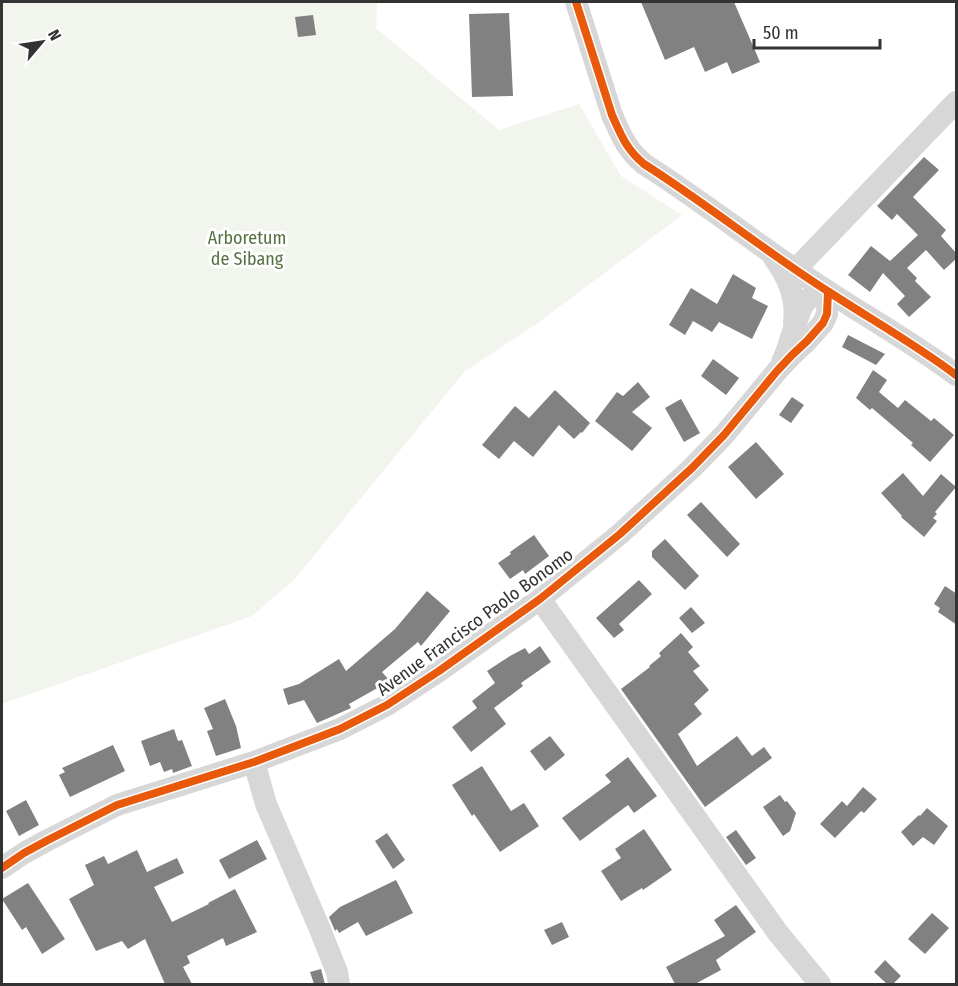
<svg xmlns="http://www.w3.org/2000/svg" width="958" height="986" font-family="'Fira Sans Condensed',sans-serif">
<rect width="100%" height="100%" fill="#fff"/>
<!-- green -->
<path fill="#f1f5ed" d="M 2,2 L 377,2 L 376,28 L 499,130 L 579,104 L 621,176 L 682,215 L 535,325 L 465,371 L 294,580 L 252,616 L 2,704 Z"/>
<!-- building -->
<path fill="#818181" d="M 641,2 L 734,2 L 760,62 L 732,74 L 727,62 L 705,72 L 694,47 L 665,60 Z
M 509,13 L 513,96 L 472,97 L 469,14 Z
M 313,15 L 316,35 L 298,37 L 295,17 Z
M 924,157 L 939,170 L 913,197 L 946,230 L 941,236 L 957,254 L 957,258 L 944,270 L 926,250 L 907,268 L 917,278 L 915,281 L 931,297 L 909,317 L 897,304 L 905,296 L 883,273 L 870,292 L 848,275 L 871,246 L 890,261 L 918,235 L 897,214 L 892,220 L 877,206 Z
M 733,274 L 756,288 L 752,298 L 768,306 L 752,339 L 719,322 L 712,332 L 693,321 L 685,335 L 669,325 L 691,288 L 717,304 Z
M 848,335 L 885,354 L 876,365 L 842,347 Z
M 713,359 L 739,378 L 726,395 L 701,376 Z
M 873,370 L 887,380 L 879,392 L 898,408 L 905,400 L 931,421 L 934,418 L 954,435 L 930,462 L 911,445 L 913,443 L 872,408 L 870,410 L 856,398 Z
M 638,382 L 650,397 L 632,412 L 652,428 L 632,451 L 595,421 L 617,392 L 623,396 Z
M 555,390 L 590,423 L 582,433 L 581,432 L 574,439 L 559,425 L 533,457 L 514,441 L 499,459 L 482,445 L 515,406 L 529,418 Z
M 792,397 L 804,405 L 791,423 L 779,415 Z
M 681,399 L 700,433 L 684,442 L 665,408 Z
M 756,442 L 784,474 L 756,499 L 728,467 Z
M 903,473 L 923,496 L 941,474 L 956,487 L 935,512 L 937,514 L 933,518 L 937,521 L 924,537 L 901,517 L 902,516 L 881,493 Z
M 701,502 L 740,544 L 727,557 L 687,515 Z
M 534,535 L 549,556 L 525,574 L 523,570 L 510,579 L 498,563 L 511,554 L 510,552 Z
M 665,539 L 699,576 L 685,590 L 652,557 L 652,551 Z
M 639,580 L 652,594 L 619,624 L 624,630 L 614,638 L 596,618 Z
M 945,586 L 957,594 L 957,625 L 938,612 L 940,608 L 934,604 Z
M 427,591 L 450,611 L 421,646 L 418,642 L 382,672 L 390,681 L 349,704 L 351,708 L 317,723 L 304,700 L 288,705 L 283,689 L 299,684 L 339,659 L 346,671 L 395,629 Z
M 691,607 L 705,623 L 692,633 L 679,618 Z
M 681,633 L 693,647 L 688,652 L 700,666 L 693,671 L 709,690 L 694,704 L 702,714 L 678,734 L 697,766 L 737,736 L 752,756 L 764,747 L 772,758 L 705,807 L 621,689 L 650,667 L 649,666 L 661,656 L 659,653 Z
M 540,646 L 551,662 L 521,683 L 523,686 L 494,708 L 506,724 L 471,752 L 452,727 L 477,708 L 472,701 L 495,683 L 487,671 L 510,656 L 525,648 L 529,654 Z
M 225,699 L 236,726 L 241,748 L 216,756 L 207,731 L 213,729 L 204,708 Z
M 174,729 L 178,741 L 182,740 L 192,766 L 173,773 L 172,769 L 164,772 L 160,762 L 150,766 L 141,741 Z
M 550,736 L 565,755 L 545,771 L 530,751 Z
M 113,745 L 125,771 L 70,797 L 59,775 L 65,772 L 62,768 Z
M 628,757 L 657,796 L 634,813 L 628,805 L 580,841 L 562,818 L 611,782 L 605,775 Z
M 482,766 L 511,811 L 524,803 L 539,826 L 500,852 L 474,814 L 472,816 L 452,785 Z
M 863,787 L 877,799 L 864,813 L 861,811 L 835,838 L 820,824 L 842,801 L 847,806 Z
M 780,795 L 785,802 L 787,801 L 796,813 L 790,831 L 783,836 L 763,807 Z
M 26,800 L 39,825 L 19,836 L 6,811 Z
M 927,808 L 948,826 L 934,845 L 923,837 L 913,846 L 901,832 L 919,815 L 920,816 Z
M 644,829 L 672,870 L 643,890 L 642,888 L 621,901 L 601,871 L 621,858 L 615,849 Z
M 736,830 L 756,858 L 746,865 L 726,837 Z
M 387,833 L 405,860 L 393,869 L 375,841 Z
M 257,840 L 267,859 L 229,879 L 219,860 Z
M 137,850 L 147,872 L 177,858 L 184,873 L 154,887 L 172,922 L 209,904 L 208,903 L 235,889 L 257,932 L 226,946 L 223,938 L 187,956 L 190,963 L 183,967 L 192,984 L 165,984 L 145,939 L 128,949 L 122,941 L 96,951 L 69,899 L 94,885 L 85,865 L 104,856 L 108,864 Z
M 396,880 L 413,913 L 366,936 L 358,922 L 339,933 L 337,929 L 335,931 L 329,917 L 340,907 Z
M 28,883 L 65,939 L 42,954 L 26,927 L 22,930 L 2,899 Z
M 736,905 L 756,932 L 716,960 L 721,970 L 695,984 L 675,984 L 666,967 L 725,936 L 714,920 Z
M 932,913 L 949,928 L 925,954 L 908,939 Z
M 562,922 L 569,937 L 552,945 L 544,930 Z
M 885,960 L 901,976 L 893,984 L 887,984 L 874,972 Z
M 321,969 L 325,984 L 314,984 L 310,972 Z"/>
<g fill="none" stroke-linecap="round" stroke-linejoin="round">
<!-- minor -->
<path stroke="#d7d7d7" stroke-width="22" d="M 576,2 L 612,115 C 621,135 626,149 644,164 C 707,204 766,252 829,292 C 872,320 916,345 956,375
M 774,258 C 788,278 797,297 794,322
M 796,269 L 956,102
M 782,362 C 789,348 792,332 798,317 C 800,313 801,308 804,304 C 809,295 819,293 828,292
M 540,599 L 778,933 L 820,984
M 254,762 L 266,804 L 319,927 L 337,972 L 339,984
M 2,868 L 24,853 L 48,840 L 117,805 L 254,762 L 340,729 L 387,705 L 439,671 L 540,599 L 620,534 L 692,468 L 724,435 L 777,371 L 792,355 L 807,341 L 823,323 L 827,314 L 828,292"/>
<defs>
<path id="cycleway" d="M 576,2 L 612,115 C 621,135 626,149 644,164 C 707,204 766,252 829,292 C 872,320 916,345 956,375
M 2,868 L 24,853 L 48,840 L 117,805 L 254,762 L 340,729 L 387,705 L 439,671 L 540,599 L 620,534 L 692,468 L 724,435 L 777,371 L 792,355 L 807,341 L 823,323 L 827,314 L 828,292"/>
</defs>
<!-- cycleway casing -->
<use href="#cycleway" stroke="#fff" stroke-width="11"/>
<!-- cycleway -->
<use href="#cycleway" stroke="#e8590c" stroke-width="8"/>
</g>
<g text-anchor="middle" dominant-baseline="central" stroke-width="6" stroke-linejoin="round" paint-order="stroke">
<!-- park labels -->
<g font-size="18" fill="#56703f" stroke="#fff">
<text x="247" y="238">Arboretum<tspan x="247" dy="21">de Sibang</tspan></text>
</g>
<!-- street labels -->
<g font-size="18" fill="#333" stroke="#fff">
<text transform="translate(475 622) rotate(-36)">Avenue Francisco Paolo Bonomo</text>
</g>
</g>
<!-- border -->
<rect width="958" height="986" fill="none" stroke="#333333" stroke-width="6"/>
<!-- north arrow -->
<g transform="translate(42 42) rotate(61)" stroke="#ffffff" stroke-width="4.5" paint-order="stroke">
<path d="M0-4.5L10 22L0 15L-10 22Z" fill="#333333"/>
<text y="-9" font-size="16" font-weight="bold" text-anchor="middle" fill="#333333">N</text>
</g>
<!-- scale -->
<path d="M754 39v9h126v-9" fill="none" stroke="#333333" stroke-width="3"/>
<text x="763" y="39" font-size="18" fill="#333333" stroke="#ffffff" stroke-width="4.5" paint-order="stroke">50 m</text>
</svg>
